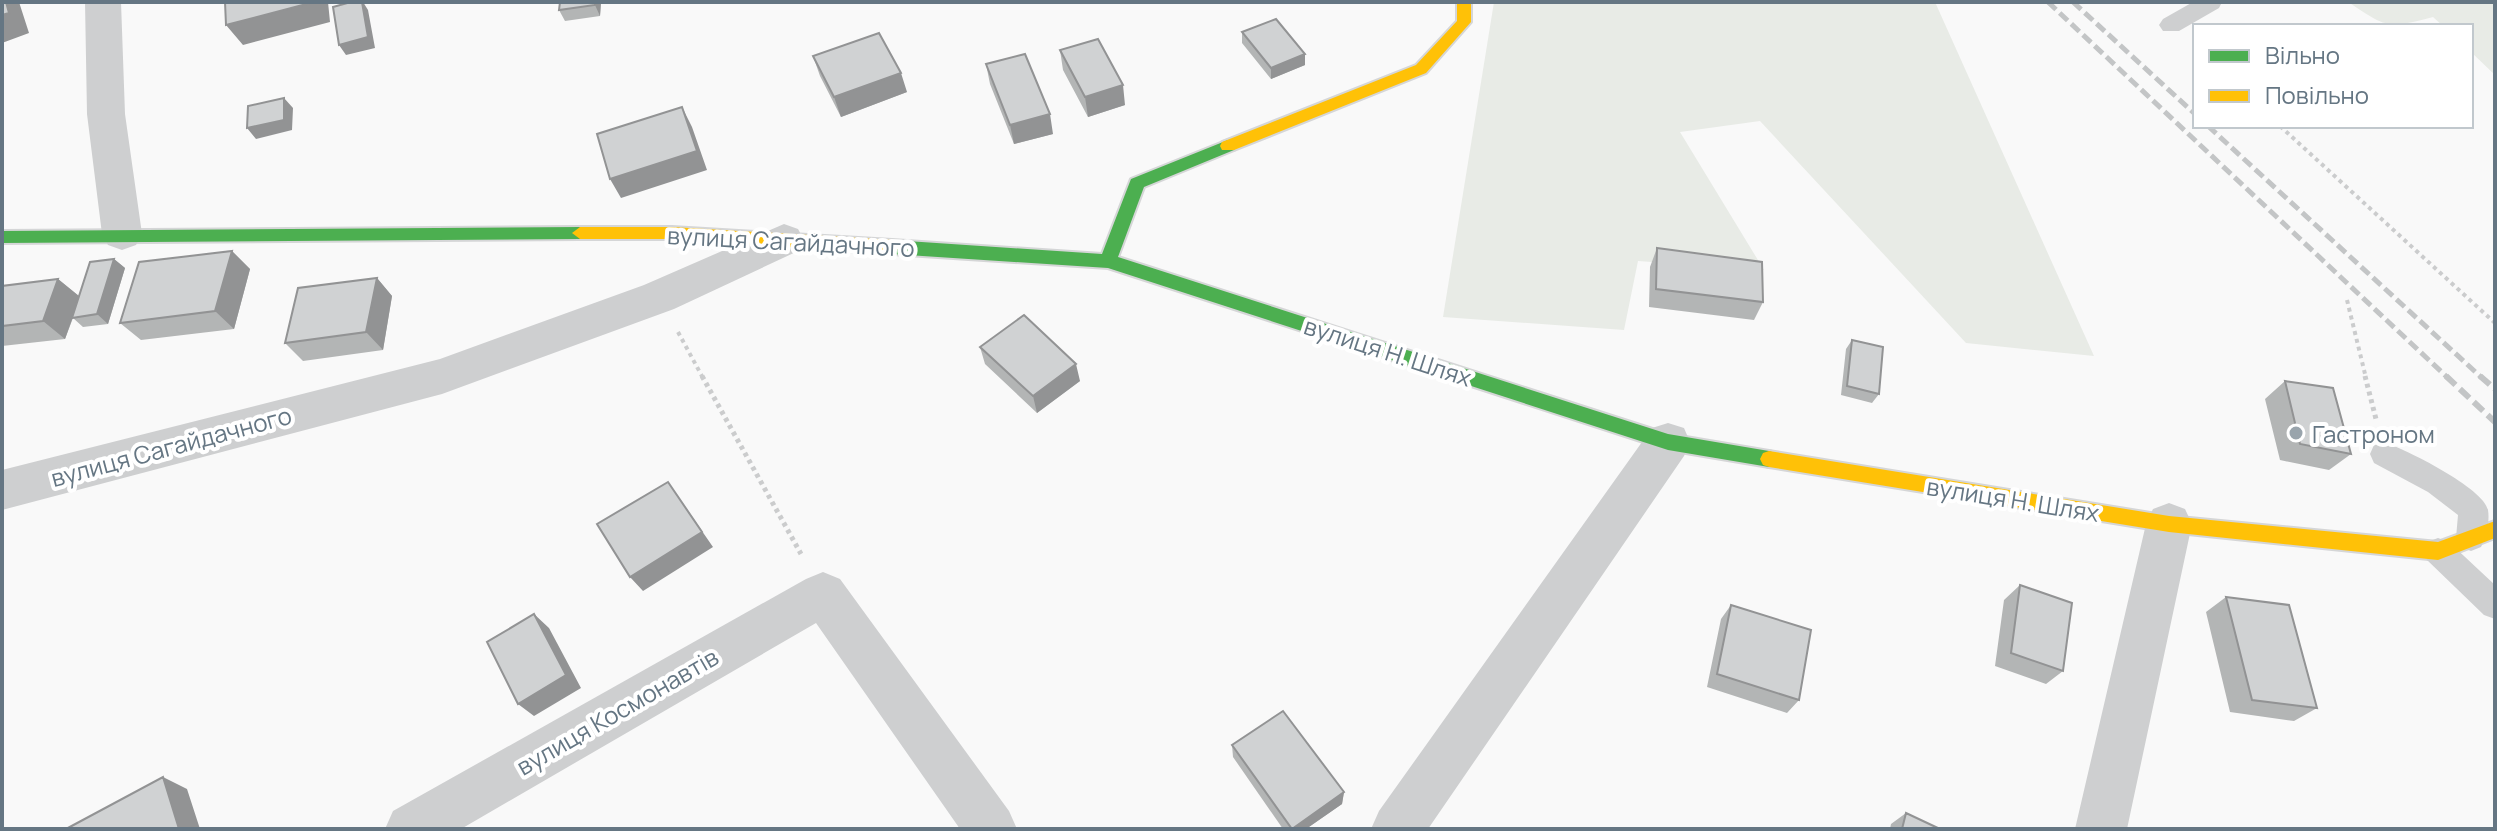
<svg xmlns="http://www.w3.org/2000/svg" width="2497" height="831" font-family="Manrope,sans-serif">
<rect width="100%" height="100%" fill="#f9f9f9"/>
<!-- green -->
<path fill="#e8ebe6" d="M 1494,2 L 1935,2 L 2094,356 L 1966,343 L 1760,121 L 1680,132 L 1764,270 L 1638,261 L 1624,330 L 1443,317 Z
M 2348,2 L 2495,2 L 2495,75 L 2471,52 L 2471,26 L 2443,26 L 2433,17 C 2386,29 2388,28 2348,2 Z"/>
<g fill="none" stroke-linecap="round" stroke-linejoin="round">
<defs>
<path id="fast" d="M 1228,140 L 1236,146 L 1234,150 L 1144,187 L 1118,257 L 1668,434 L 1769,451 L 1775,453 L 1778,459 L 1775,465 L 1769,467 L 1668,450 L 1108,268 L 892,254 L 884,247 L 892,240 L 1102,254 L 1131,179 Z
M 580,227 L 588,233 L 580,239 L 2,243 L 2,231 Z"/>
<path id="slow" d="M 1457,2 L 1471,2 L 1471,22 L 1426,73 L 1234,150 L 1222,150 L 1220,146 L 1222,142 L 1416,65 L 1457,21 Z
M 580,227 L 672,227 L 892,240 L 900,247 L 892,254 L 672,239 L 580,239 L 572,233 Z
M 1769,451 L 2169,516 L 2438,542 L 2495,521 L 2495,538 L 2438,560 L 2169,532 L 1769,467 L 1763,465 L 1760,459 L 1763,453 Z"/>
</defs>
<!-- fast casing -->
<use href="#fast" stroke="#d5d6d7" stroke-width="4"/>
<!-- slow casing -->
<use href="#slow" stroke="#d5d6d7" stroke-width="4"/>
<!-- path-far1 -->
<path stroke="#cbcccd" stroke-width="4" stroke-dasharray="4 4" stroke-linecap="butt" d="M 2280,126 L 2495,323
M 2347,300 L 2366,378
M 678,332 L 703,378"/>
<!-- path -->
<path stroke="#cbcccd" stroke-width="5" stroke-dasharray="4 4" stroke-linecap="butt" d="M 702,376 L 801,554
M 2365,376 L 2376,419"/>
<!-- lane -->
<path fill="#cecfd0" fill-rule="evenodd" d="M 2193,2 L 2222,2 L 2219,8 L 2179,31 L 2163,31 L 2159,25 L 2163,19 Z
M 2384,442 C 2405,449 2484,488 2488,510 C 2490,522 2486,537 2481,547 L 2471,551 L 2461,547 L 2456,538 L 2458,515 L 2428,492 L 2374,463 L 2370,454 L 2374,445 Z
M 2438,538 L 2449,542 L 2495,585 L 2495,619 L 2484,615 L 2427,560 L 2423,551 L 2427,542 Z"/>
<!-- street -->
<path fill="#cecfd0" fill-rule="evenodd" d="M 85,2 L 121,2 L 125,114 L 142,234 L 136,245 L 122,250 L 108,245 L 102,234 L 87,114 Z
M 784,224 L 798,229 L 804,240 L 798,251 L 674,309 L 442,394 L 2,510 L 2,470 L 440,359 L 644,285 Z
M 1668,423 L 1684,428 L 1690,442 L 1684,456 L 1428,829 L 1371,829 L 1379,811 L 1652,428 Z
M 2169,503 L 2185,509 L 2192,524 L 2127,829 L 2075,829 L 2146,524 L 2153,509 Z
M 823,572 L 840,579 L 1009,811 L 1017,829 L 960,829 L 816,623 L 461,829 L 385,829 L 393,811 L 806,579 Z"/>
<!-- fast -->
<use href="#fast" fill="#4caf50" fill-rule="evenodd"/>
<!-- slow -->
<use href="#slow" fill="#ffc107" fill-rule="evenodd"/>
<!-- rail-far1 -->
<path stroke="#c3c5c6" stroke-width="5" stroke-dasharray="11 5" stroke-linecap="butt" d="M 2048,2 L 2448,378
M 2073,2 L 2195,114
M 2208,126 L 2482,378"/>
<!-- rail -->
<path stroke="#c3c5c6" stroke-width="6" stroke-dasharray="13 6" stroke-linecap="butt" d="M 2446,376 L 2495,422
M 2480,376 L 2495,389"/>
</g>
<!-- wall -->
<path fill="#b3b5b5" d="M 601,2 L 600,16 L 565,21 L 559,10 Z
M 1242,32 L 1305,54 L 1305,65 L 1271,79 L 1242,43 Z
M 1060,50 L 1125,105 L 1088,117 L 1063,70 Z
M 813,56 L 907,92 L 841,117 L 820,76 Z
M 986,64 L 1053,134 L 1014,144 L 990,84 Z
M 1657,248 L 1763,302 L 1754,320 L 1649,307 L 1650,267 Z
M 232,251 L 250,269 L 234,329 L 141,340 L 120,323 Z
M 114,259 L 125,268 L 108,324 L 83,327 L 73,318 L 65,339 L 2,346 L 2,286 L 58,279 L 79,296 Z
M 377,278 L 392,296 L 383,350 L 303,361 L 285,343 Z
M 1852,340 L 1879,394 L 1872,403 L 1841,395 L 1846,349 Z
M 980,347 L 1080,381 L 1037,413 L 985,364 Z
M 2285,381 L 2351,454 L 2329,470 L 2280,460 L 2265,399 Z
M 2020,585 L 2063,671 L 2046,684 L 1995,666 L 2004,600 Z
M 2226,597 L 2317,708 L 2294,721 L 2230,712 L 2206,612 Z
M 1731,605 L 1799,700 L 1787,713 L 1707,687 L 1721,619 Z
M 1232,745 L 1344,792 L 1342,804 L 1306,829 L 1283,829 L 1233,757 Z
M 1906,813 L 1940,829 L 1890,829 L 1891,824 Z"/>
<!-- shaded-wall -->
<path fill="#929394" d="M 6,2 L 19,2 L 29,33 L 2,43 L 2,15 Z
M 314,2 L 328,2 L 330,22 L 243,45 L 226,25 Z
M 362,2 L 363,2 L 368,10 L 375,48 L 346,55 L 339,45 Z
M 595,2 L 601,2 L 600,16 L 595,5 Z
M 1305,54 L 1305,65 L 1271,79 L 1271,68 Z
M 901,73 L 907,92 L 841,117 L 834,97 Z
M 1123,85 L 1125,105 L 1088,117 L 1085,97 Z
M 284,98 L 293,108 L 292,130 L 256,139 L 247,128 Z
M 682,107 L 692,127 L 707,170 L 621,198 L 610,179 Z
M 1050,114 L 1053,134 L 1014,144 L 1010,125 Z
M 232,251 L 250,269 L 234,329 L 215,311 Z
M 114,259 L 125,268 L 108,324 L 97,314 Z
M 377,278 L 392,296 L 383,350 L 366,332 Z
M 58,279 L 80,297 L 65,339 L 43,321 Z
M 1076,364 L 1080,381 L 1037,413 L 1033,396 Z
M 668,482 L 713,547 L 643,591 L 630,577 Z
M 534,614 L 549,628 L 581,688 L 534,716 L 518,704 Z
M 163,777 L 187,789 L 200,829 L 179,829 Z
M 1344,792 L 1342,804 L 1306,829 L 1292,829 Z"/>
<!-- building -->
<path fill="#d0d2d3" stroke="#929394" stroke-width="2" d="M 2,2 L 6,2 L 9,13 L 2,15 Z
M 225,2 L 314,2 L 226,25 Z
M 351,2 L 362,2 L 368,37 L 339,45 L 333,7 Z
M 560,2 L 595,2 L 595,5 L 559,10 Z
M 1276,19 L 1305,54 L 1271,68 L 1242,32 Z
M 879,33 L 901,73 L 834,97 L 813,56 Z
M 1098,39 L 1123,85 L 1085,97 L 1060,50 Z
M 1025,54 L 1050,114 L 1010,125 L 986,64 Z
M 284,98 L 284,120 L 247,128 L 248,106 Z
M 682,107 L 697,151 L 610,179 L 597,134 Z
M 1657,248 L 1762,262 L 1763,302 L 1656,289 Z
M 232,251 L 215,311 L 120,323 L 139,262 Z
M 114,259 L 97,314 L 72,318 L 90,262 Z
M 377,278 L 366,332 L 285,343 L 298,288 Z
M 58,279 L 43,321 L 2,326 L 2,286 Z
M 1024,315 L 1076,364 L 1033,396 L 980,347 Z
M 1852,340 L 1883,347 L 1879,394 L 1847,386 Z
M 2285,381 L 2333,388 L 2351,454 L 2300,444 Z
M 668,482 L 702,532 L 630,577 L 597,524 Z
M 2020,585 L 2072,603 L 2063,671 L 2011,653 Z
M 2226,597 L 2289,605 L 2317,708 L 2252,700 Z
M 1731,605 L 1811,630 L 1799,700 L 1717,674 Z
M 534,614 L 566,675 L 518,704 L 487,642 Z
M 1283,711 L 1344,792 L 1292,829 L 1232,745 Z
M 163,777 L 179,829 L 66,829 Z
M 1906,813 L 1940,829 L 1902,829 Z"/>
<!-- markers -->
<circle fill="#99a4ac" stroke="#fff" stroke-width="3" cx="2296" cy="433" r="8"/>
<g text-anchor="middle" dominant-baseline="central" stroke-width="8" stroke-linejoin="round" paint-order="stroke">
<!-- street labels -->
<g font-size="24" fill="#657683" stroke="#fff">
<text transform="translate(791 241) rotate(3)">вулиця Сагайдачного</text>
<text transform="translate(1388 351) rotate(18)">вулиця Н. Шлях</text>
<text transform="translate(171 446) rotate(-15)">вулиця Сагайдачного</text>
<text transform="translate(2013 499) rotate(9)">вулиця Н. Шлях</text>
<text transform="translate(617 711) rotate(-30)">вулиця Космонавтів</text>
</g>
<!-- poi labels -->
<g font-size="24" fill="#657683" stroke="#fff" text-anchor="start">
<text x="2312" y="433">Гастроном</text>
</g>
</g>
<!-- border -->
<rect width="2497" height="831" fill="none" stroke="#657683" stroke-width="8"/>
<!-- legend -->
<rect x="2193" y="24" width="280" height="104" fill="#ffffff" stroke="#c1c8cd" stroke-width="2"/>
<rect x="2209" y="50" width="40" height="12" fill="#4caf50" stroke="#c1c8cd" stroke-width="2"/>
<text x="2265" y="64" font-size="24" fill="#657683">Вільно</text>
<rect x="2209" y="90" width="40" height="12" fill="#ffc107" stroke="#c1c8cd" stroke-width="2"/>
<text x="2265" y="104" font-size="24" fill="#657683">Повільно</text>
</svg>
